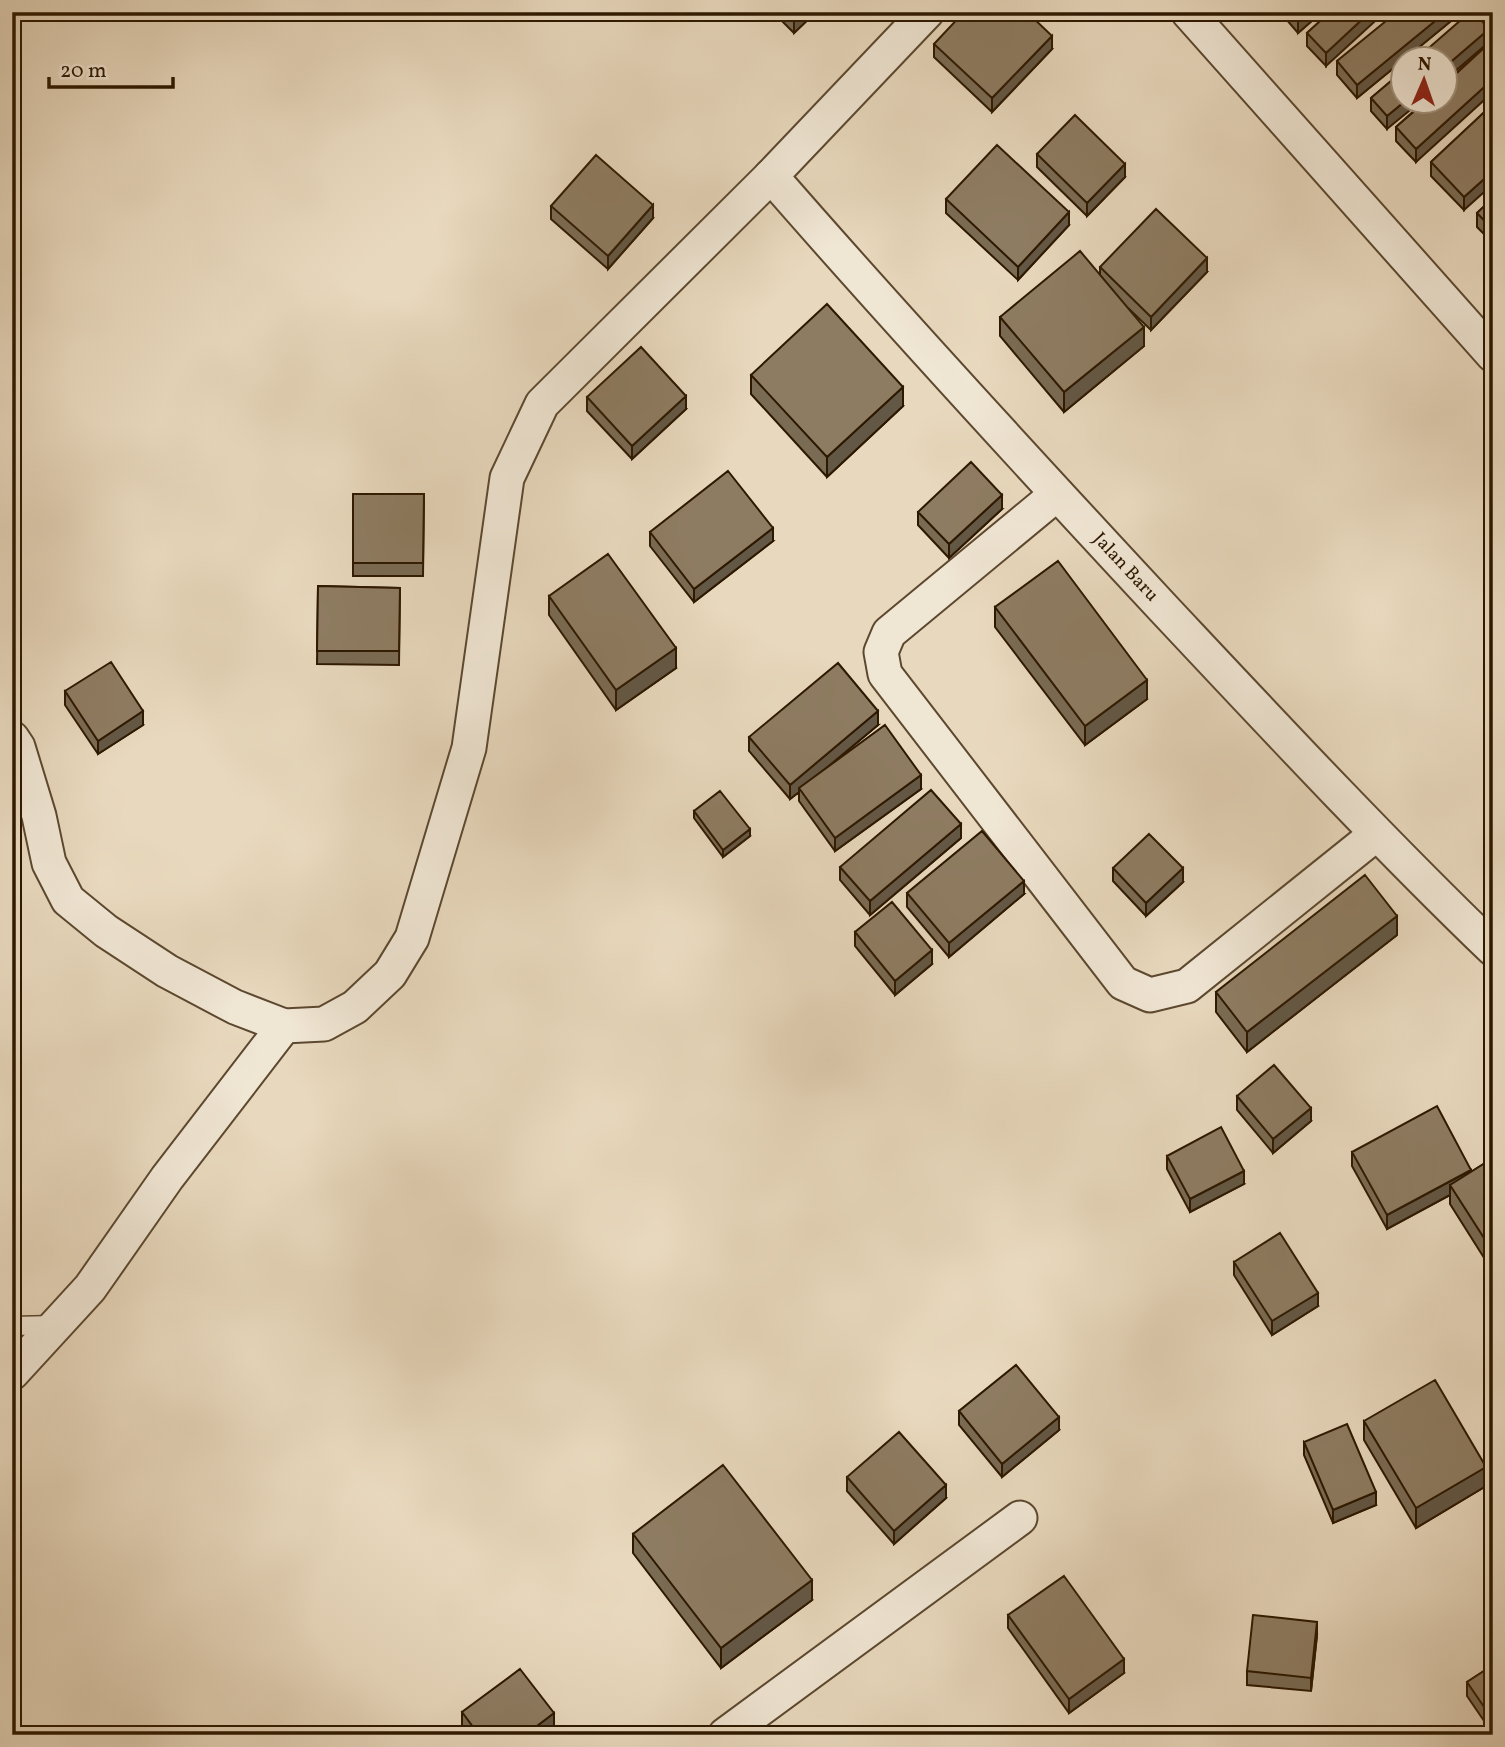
<svg xmlns="http://www.w3.org/2000/svg" width="1505" height="1747" font-family="Vollkorn,serif">
<rect width="100%" height="100%" fill="#e8d8bd"/>
<filter id="stains"><feTurbulence type="fractalNoise" baseFrequency=".00286" numOctaves="4"/><feColorMatrix values="0 0 0 0 .2 0 0 0 0 .09 0 0 0 0 .02 0 0 0 .5 -.17"/></filter>
<radialGradient id="worn" r=".72"><stop offset=".6" stop-color="#630" stop-opacity="0"/><stop offset="1" stop-color="#630" stop-opacity=".3"/></radialGradient>
<g fill="none" stroke-linecap="round" stroke-linejoin="round">
<defs>
<path id="lane" d="M 12,1326 L 55,1325"/>
<g id="street">
<path d="M 1188,12 L 1493,355"/>
<path id="s1" d="M 771,176 C 899,323 1031,466 1164,609 C 1272,724 1379,839 1493,949"/>
<path d="M 1057,494 L 889,633 L 881,652 L 885,674 L 1123,983 L 1150,995 L 1187,986 L 1375,835"/>
<path d="M 12,738 L 18,747 L 39,816 L 49,863 L 68,900 L 106,931 L 167,971 L 235,1007 L 284,1026 L 324,1024 L 355,1007 L 390,974 L 412,938 L 469,748 L 507,478 L 542,404 L 771,176 L 927,12"/>
<path d="M 12,1373 L 90,1288 L 167,1178 L 284,1026"/>
<path d="M 725,1735 L 1020,1518"/>
</g>
</defs>
<!-- lane casing -->
<use href="#lane" stroke="#5c482f" stroke-width="21"/>
<!-- street casing -->
<use href="#street" stroke="#5c482f" stroke-width="37"/>
<!-- lane -->
<use href="#lane" stroke="#f0e6d4" stroke-width="18"/>
<!-- street -->
<use href="#street" stroke="#f0e6d4" stroke-width="33"/>
</g>
<!-- wall -->
<path fill="#7a6b54" stroke="#2d1800" stroke-width="2" d="M 773,12 L 816,12 L 794,33 Z
M 1280,12 L 1322,12 L 1298,33 Z
M 1330,12 L 1326,66 L 1307,46 L 1307,33 Z
M 1462,12 L 1357,98 L 1337,75 L 1337,61 Z
M 934,44 L 1052,49 L 992,112 L 934,57 Z
M 1484,48 L 1416,162 L 1396,141 L 1396,127 Z
M 1404,70 L 1387,129 L 1371,111 L 1371,98 Z
M 1493,104 L 1464,210 L 1431,176 L 1431,162 Z
M 1037,154 L 1125,177 L 1087,216 L 1037,167 Z
M 1493,198 L 1493,243 L 1477,227 L 1477,213 Z
M 946,199 L 1069,225 L 1018,280 L 946,213 Z
M 551,206 L 653,218 L 608,269 L 551,219 Z
M 1100,267 L 1207,272 L 1151,330 L 1128,308 L 1144,346 L 1064,412 L 1000,336 L 1000,317 L 1100,274 Z
M 751,375 L 903,406 L 827,477 L 751,394 Z
M 587,397 L 686,409 L 632,459 L 587,411 Z
M 353,494 L 424,494 L 423,576 L 353,576 Z
M 1002,509 L 949,558 L 918,525 L 918,512 Z
M 650,532 L 773,541 L 694,602 L 650,546 Z
M 318,586 L 400,588 L 399,665 L 317,664 Z
M 549,596 L 676,668 L 616,710 L 549,615 Z
M 995,607 L 1147,699 L 1085,745 L 995,627 Z
M 65,691 L 143,725 L 98,754 L 65,705 Z
M 878,725 L 835,761 L 921,789 L 835,851 L 799,801 L 799,792 L 790,799 L 749,751 L 749,737 Z
M 694,811 L 750,836 L 723,857 L 694,818 Z
M 961,838 L 870,915 L 840,880 L 840,867 Z
M 1113,868 L 1183,882 L 1146,916 L 1113,881 Z
M 907,893 L 1024,894 L 949,957 L 907,907 Z
M 855,932 L 932,964 L 895,995 L 855,946 Z
M 1397,935 L 1247,1052 L 1216,1012 L 1216,992 Z
M 1237,1096 L 1311,1121 L 1273,1153 L 1237,1110 Z
M 1352,1152 L 1471,1172 L 1493,1158 L 1493,1272 L 1450,1204 L 1450,1195 L 1387,1229 L 1352,1166 Z
M 1167,1156 L 1244,1184 L 1190,1212 L 1167,1169 Z
M 1234,1262 L 1318,1306 L 1272,1335 L 1234,1275 Z
M 959,1411 L 1059,1430 L 1002,1477 L 959,1425 Z
M 1364,1421 L 1486,1486 L 1416,1528 L 1364,1440 Z
M 1304,1442 L 1376,1505 L 1333,1523 L 1304,1455 Z
M 847,1477 L 946,1498 L 894,1544 L 847,1491 Z
M 1493,1481 L 1493,1499 L 1491,1496 L 1491,1482 Z
M 633,1534 L 812,1600 L 721,1668 L 633,1553 Z
M 1008,1615 L 1124,1673 L 1069,1713 L 1008,1628 Z
M 1317,1635 L 1311,1691 L 1247,1685 L 1247,1671 Z
M 1493,1665 L 1493,1734 L 1467,1696 L 1467,1682 Z
M 462,1712 L 554,1727 L 543,1735 L 469,1735 L 462,1725 Z"/>
<!-- shaded-wall -->
<path fill="#635745" stroke="#2d1800" stroke-width="2" d="M 795,12 L 816,12 L 794,33 L 794,14 Z
M 1306,12 L 1322,12 L 1298,33 L 1298,19 Z
M 1370,12 L 1385,12 L 1326,66 L 1326,53 Z
M 1446,12 L 1462,12 L 1357,98 L 1357,85 Z
M 1489,29 L 1489,42 L 1446,79 L 1446,66 Z
M 1052,36 L 1052,49 L 992,112 L 992,98 Z
M 1493,79 L 1493,92 L 1416,162 L 1416,149 Z
M 1404,102 L 1420,102 L 1387,129 L 1387,116 Z
M 1125,164 L 1125,177 L 1087,216 L 1087,203 Z
M 1493,171 L 1493,184 L 1464,210 L 1464,197 Z
M 653,205 L 653,218 L 608,269 L 608,256 Z
M 1069,212 L 1069,225 L 1018,280 L 1018,267 Z
M 1207,258 L 1207,272 L 1151,330 L 1151,317 Z
M 1144,327 L 1144,346 L 1064,412 L 1064,392 Z
M 903,387 L 903,406 L 827,477 L 827,457 Z
M 686,396 L 686,409 L 632,459 L 632,446 Z
M 1002,495 L 1002,509 L 949,558 L 949,544 Z
M 773,528 L 773,541 L 694,602 L 694,589 Z
M 676,648 L 676,668 L 616,710 L 616,690 Z
M 1147,680 L 1147,699 L 1085,745 L 1085,726 Z
M 143,711 L 143,725 L 98,754 L 98,741 Z
M 878,711 L 878,725 L 800,790 L 799,788 L 799,792 L 790,799 L 790,785 Z
M 921,775 L 921,789 L 835,851 L 835,838 Z
M 961,824 L 961,838 L 870,915 L 870,901 Z
M 750,829 L 750,836 L 723,857 L 723,850 Z
M 1183,868 L 1183,882 L 1146,916 L 1146,903 Z
M 1024,881 L 1024,894 L 949,957 L 949,943 Z
M 1397,916 L 1397,935 L 1247,1052 L 1247,1032 Z
M 932,950 L 932,964 L 895,995 L 895,981 Z
M 1311,1108 L 1311,1121 L 1273,1153 L 1273,1139 Z
M 1471,1170 L 1471,1183 L 1450,1185 L 1450,1195 L 1387,1229 L 1387,1215 Z
M 1244,1171 L 1244,1184 L 1190,1212 L 1190,1199 Z
M 1318,1293 L 1318,1306 L 1272,1335 L 1272,1321 Z
M 1059,1417 L 1059,1430 L 1002,1477 L 1002,1464 Z
M 1486,1467 L 1486,1486 L 1416,1528 L 1416,1508 Z
M 946,1485 L 946,1498 L 894,1544 L 894,1531 Z
M 1376,1492 L 1376,1505 L 1333,1523 L 1333,1510 Z
M 812,1580 L 812,1600 L 721,1668 L 721,1648 Z
M 1317,1622 L 1317,1635 L 1311,1691 L 1311,1678 Z
M 1124,1659 L 1124,1673 L 1069,1713 L 1069,1699 Z
M 554,1713 L 554,1727 L 543,1735 L 525,1735 Z"/>
<!-- building -->
<path fill="#8e7c62" stroke="#2d1800" stroke-width="2" d="M 964,12 L 1027,12 L 1052,36 L 992,98 L 934,44 Z
M 1291,12 L 1306,12 L 1298,19 Z
M 1330,12 L 1370,12 L 1326,53 L 1307,33 Z
M 1397,12 L 1446,12 L 1357,85 L 1337,61 Z
M 1470,12 L 1474,12 L 1489,29 L 1446,66 L 1446,60 L 1415,60 Z
M 1484,48 L 1493,57 L 1493,79 L 1416,149 L 1396,127 L 1425,102 L 1446,102 L 1446,83 Z
M 1404,70 L 1404,102 L 1387,116 L 1371,98 Z
M 1493,104 L 1493,171 L 1464,197 L 1431,162 Z
M 1075,115 L 1125,164 L 1087,203 L 1037,154 Z
M 997,145 L 1069,212 L 1018,267 L 946,199 Z
M 596,155 L 653,205 L 608,256 L 551,206 Z
M 1493,198 L 1493,230 L 1477,213 Z
M 1156,209 L 1207,258 L 1151,317 L 1100,267 Z
M 1080,251 L 1144,327 L 1064,392 L 1000,317 Z
M 827,304 L 903,387 L 827,457 L 751,375 Z
M 641,347 L 686,396 L 632,446 L 587,397 Z
M 971,462 L 1002,495 L 949,544 L 918,512 Z
M 728,471 L 773,528 L 694,589 L 650,532 Z
M 353,494 L 424,494 L 423,563 L 353,563 Z
M 608,554 L 676,648 L 616,690 L 549,596 Z
M 1058,561 L 1147,680 L 1085,726 L 995,607 Z
M 318,586 L 400,588 L 399,651 L 317,651 Z
M 111,662 L 143,711 L 98,741 L 65,691 Z
M 838,663 L 878,711 L 790,785 L 749,737 Z
M 885,725 L 921,775 L 835,838 L 799,788 Z
M 931,790 L 961,824 L 870,901 L 840,867 Z
M 720,791 L 750,829 L 723,850 L 694,811 Z
M 982,831 L 1024,881 L 949,943 L 907,893 Z
M 1149,834 L 1183,868 L 1146,903 L 1113,868 Z
M 1365,875 L 1397,916 L 1247,1032 L 1216,992 Z
M 892,902 L 932,950 L 895,981 L 855,932 Z
M 1274,1065 L 1311,1108 L 1273,1139 L 1237,1096 Z
M 1437,1106 L 1471,1170 L 1387,1215 L 1352,1152 Z
M 1221,1127 L 1244,1171 L 1190,1199 L 1167,1156 Z
M 1493,1158 L 1493,1252 L 1450,1185 Z
M 1280,1233 L 1318,1293 L 1272,1321 L 1234,1262 Z
M 1016,1365 L 1059,1417 L 1002,1464 L 959,1411 Z
M 1435,1380 L 1486,1467 L 1416,1508 L 1364,1421 Z
M 1347,1424 L 1376,1492 L 1333,1510 L 1304,1442 Z
M 899,1432 L 946,1485 L 894,1531 L 847,1477 Z
M 723,1465 L 812,1580 L 721,1648 L 633,1534 Z
M 1064,1576 L 1124,1659 L 1069,1699 L 1008,1615 Z
M 1253,1615 L 1317,1622 L 1311,1678 L 1247,1671 Z
M 1493,1665 L 1493,1720 L 1467,1682 Z
M 520,1669 L 554,1713 L 525,1735 L 479,1735 L 462,1712 Z
M 1441,1730 L 1444,1735 L 1433,1735 Z"/>
<g text-anchor="middle" dominant-baseline="central" stroke-width="6" stroke-linejoin="round" paint-order="stroke">
<!-- street labels -->
<g font-size="19" fill="#2d1800" stroke="#f0e6d4">
<text stroke="none"><textPath href="#s1" startOffset="528">Jalan Baru</textPath></text>
</g>
</g>
<!-- margin -->
<rect width="1505" height="1747" fill="none" stroke="#e8d8bd" stroke-width="42"/>
<rect x="14" y="14" width="1477" height="1719" fill="none" stroke="#2d1800" stroke-width="3.5"/>
<rect x="21" y="21" width="1463" height="1705" fill="none" stroke="#2d1800" stroke-width="2"/>
<!-- north arrow -->
<g transform="translate(1424 80) rotate(2)"><circle r="33" fill="#f0e6d4" stroke="#a2947f" stroke-width="2"/>
<path d="M0-5L12 26L0 18L-12 26Z" fill="#8f2418"/>
<text y="-10" font-size="19" font-weight="bold" text-anchor="middle" fill="#2d1800">N</text>
</g>
<!-- scale -->
<path d="M49 77v10h124v-10" fill="none" stroke="#2d1800" stroke-width="3.5"/>
<text x="60" y="77" font-size="21" fill="#2d1800" stroke="#f0e6d4" stroke-width="5" paint-order="stroke">20 m</text>
<rect width="100%" height="100%" filter="url(#stains)"/>
<rect width="100%" height="100%" fill="url(#worn)"/>
</svg>
